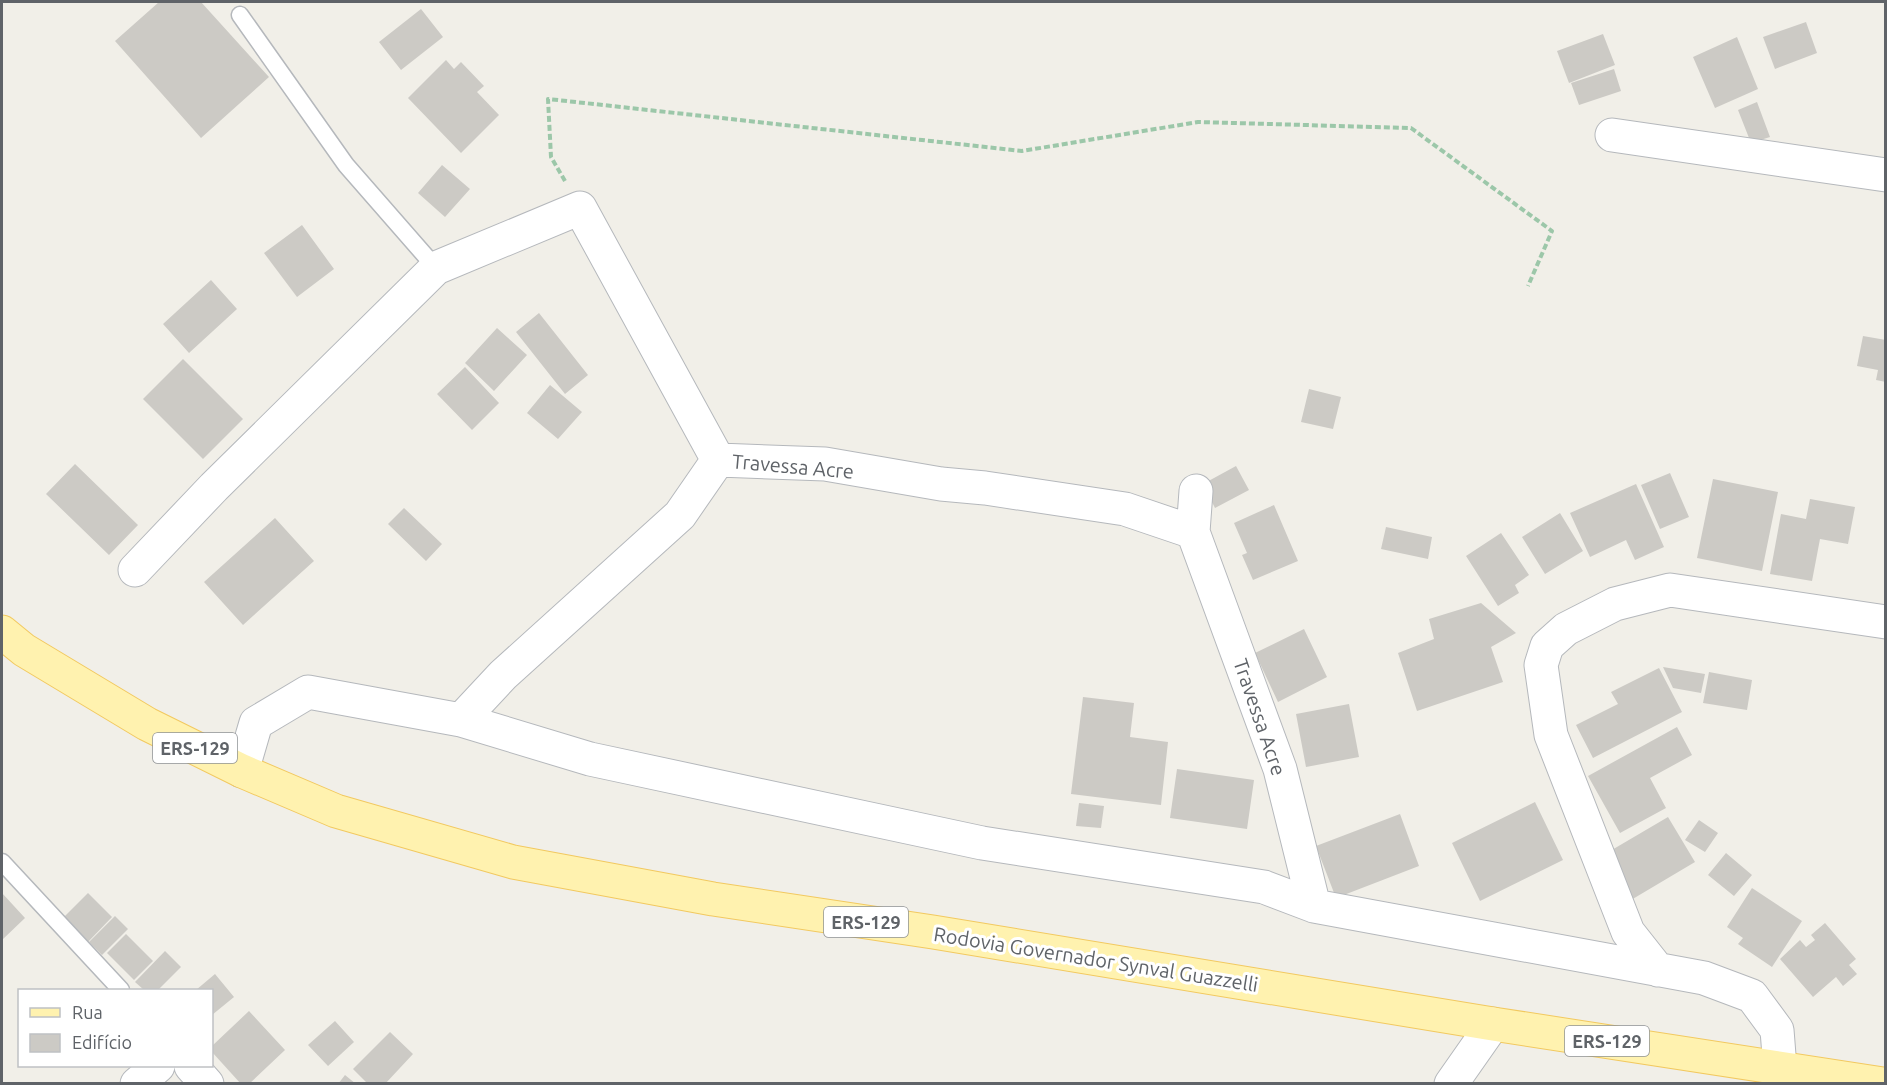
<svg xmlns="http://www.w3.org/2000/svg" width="1887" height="1085" font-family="Ubuntu,sans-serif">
<rect width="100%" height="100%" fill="#f1efe8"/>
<!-- building -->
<path fill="#cccac5" d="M 159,2 L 201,2 L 269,77 L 201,138 L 115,41 Z
M 421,9 L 443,37 L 401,70 L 379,42 Z
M 1806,22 L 1817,53 L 1775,69 L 1763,37 Z
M 1603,34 L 1615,65 L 1569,83 L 1557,51 Z
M 1737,37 L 1758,89 L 1715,108 L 1693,57 Z
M 446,60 L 454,69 L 461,62 L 484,86 L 477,92 L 499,115 L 461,153 L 408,98 Z
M 1614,69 L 1621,91 L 1579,105 L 1571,83 Z
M 1757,102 L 1770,137 L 1751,143 L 1738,110 Z
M 442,165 L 470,189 L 445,217 L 418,193 Z
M 302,225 L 334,269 L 297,297 L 264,253 Z
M 211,280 L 237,309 L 189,353 L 163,324 Z
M 539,313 L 588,375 L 565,394 L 516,332 Z
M 497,328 L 527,355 L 494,391 L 465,363 Z
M 1863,336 L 1886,340 L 1886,382 L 1876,380 L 1878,370 L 1857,366 Z
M 183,359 L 243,419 L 203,459 L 143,399 Z
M 465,367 L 499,403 L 472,430 L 437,394 Z
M 550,385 L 582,412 L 558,439 L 527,413 Z
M 1309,389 L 1341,397 L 1333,429 L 1301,422 Z
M 75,464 L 138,525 L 109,555 L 46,494 Z
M 1236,466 L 1249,490 L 1215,508 L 1203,484 Z
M 1670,473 L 1689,517 L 1660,529 L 1641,485 Z
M 1713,479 L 1778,492 L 1762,571 L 1697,558 Z
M 1636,484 L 1664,547 L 1635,560 L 1626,540 L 1590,557 L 1570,513 Z
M 1810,499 L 1855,507 L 1848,544 L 1820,539 L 1812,581 L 1770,574 L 1781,514 L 1806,519 Z
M 1274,505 L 1298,561 L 1253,580 L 1242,555 L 1247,553 L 1234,523 Z
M 404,508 L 442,544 L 426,561 L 388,524 Z
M 1560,513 L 1583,551 L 1545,574 L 1522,537 Z
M 275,518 L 314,561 L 243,625 L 204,582 Z
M 1386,527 L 1432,537 L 1428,559 L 1381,549 Z
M 1501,533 L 1529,575 L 1515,585 L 1519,593 L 1498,606 L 1466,556 Z
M 1481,603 L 1516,633 L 1491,647 L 1503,682 L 1417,711 L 1398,653 L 1434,639 L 1429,619 Z
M 1304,629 L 1327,677 L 1278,702 L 1255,653 Z
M 1663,667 L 1705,674 L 1701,693 L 1673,688 Z
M 1659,668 L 1682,712 L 1593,758 L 1576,725 L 1618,704 L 1611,692 Z
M 1709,672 L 1752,680 L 1747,710 L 1703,703 Z
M 1083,697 L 1134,703 L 1130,737 L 1168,742 L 1161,805 L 1071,794 Z
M 1349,704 L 1359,757 L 1306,767 L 1296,714 Z
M 1677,727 L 1692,755 L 1650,778 L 1666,808 L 1620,833 L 1588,776 Z
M 1177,769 L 1254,780 L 1247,829 L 1170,818 Z
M 1535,802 L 1563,860 L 1480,901 L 1452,843 Z
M 1079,803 L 1104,806 L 1101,828 L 1076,826 Z
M 1400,814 L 1419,866 L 1336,898 L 1316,846 Z
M 1668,817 L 1695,862 L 1631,900 L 1605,854 Z
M 1699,820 L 1718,833 L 1705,852 L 1685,840 Z
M 1726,853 L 1752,875 L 1734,896 L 1708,875 Z
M 1752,888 L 1802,921 L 1772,967 L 1738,944 L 1743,938 L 1727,927 Z
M 2,893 L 25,918 L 2,940 Z
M 88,893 L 112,917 L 87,943 L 62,919 Z
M 115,916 L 128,929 L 102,955 L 89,942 Z
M 1825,923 L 1856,959 L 1849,965 L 1857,974 L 1843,986 L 1836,977 L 1813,997 L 1780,959 L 1800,940 L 1806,947 L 1815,940 L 1811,935 Z
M 126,934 L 153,961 L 134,980 L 107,953 Z
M 165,951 L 181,967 L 158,990 L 144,990 L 135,982 Z
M 215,974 L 234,997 L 212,1015 L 212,990 L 196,990 Z
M 249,1011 L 285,1050 L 249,1084 L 241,1084 L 212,1052 L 212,1046 Z
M 335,1021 L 354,1042 L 328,1066 L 308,1045 Z
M 390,1032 L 413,1054 L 385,1084 L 368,1084 L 353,1069 Z
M 345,1075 L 356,1084 L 338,1084 Z"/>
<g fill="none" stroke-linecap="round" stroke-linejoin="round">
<defs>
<path id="lane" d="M 240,15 L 346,165 L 436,268
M 2,862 L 121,990"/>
<path id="street" d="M 1612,135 L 1886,175
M 1193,532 L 1196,491
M 135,570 L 214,487 L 436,268 L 580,208 L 718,460
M 461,720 L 503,675 L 680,515 L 718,460 L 825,464 L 941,484 L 985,488 L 1125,509 L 1193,532 L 1280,769 L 1314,906
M 242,771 L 256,723 L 308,692 L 461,720 L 590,759 L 982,843 L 1264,887 L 1314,906 L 1704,978 L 1752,996 L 1777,1030 L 1780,1068
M 1658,970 L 1628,932 L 1551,735 L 1541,665 L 1547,646 L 1566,629 L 1615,604 L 1670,590 L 1886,622
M 191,1066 L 207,1084
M 137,1084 L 158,1066
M 1451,1084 L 1493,1024"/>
<path id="primary" d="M 2,632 L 24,650 L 147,724 L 242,771 L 336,811 L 513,862 L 713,899 L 933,932 L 1493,1024 L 1883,1084"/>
</defs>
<!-- lane casing -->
<use href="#lane" stroke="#b5b8bc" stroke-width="19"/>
<!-- street casing -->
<use href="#street" stroke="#b5b8bc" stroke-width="35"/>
<!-- primary casing -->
<use href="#primary" stroke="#f2c960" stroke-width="35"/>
<!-- path -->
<path stroke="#9cc7a9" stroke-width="4" stroke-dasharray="6 3" stroke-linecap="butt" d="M 565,181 L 551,157 L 548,99 L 1022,151 L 1198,122 L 1411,128 L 1552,231 L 1528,286"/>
<!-- lane -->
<use href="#lane" stroke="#fff" stroke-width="16"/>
<!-- street -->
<use href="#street" stroke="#fff" stroke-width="33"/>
<!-- primary -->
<use href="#primary" stroke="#fff2af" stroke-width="33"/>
</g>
<g text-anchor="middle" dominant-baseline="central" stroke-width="6" stroke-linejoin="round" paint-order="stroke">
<!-- shield labels -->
<g fill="#fff" stroke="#8f9295" stroke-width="1.5">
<rect x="153" y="733" width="84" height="30" rx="4.5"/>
<rect x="824" y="907" width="84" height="30" rx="4.5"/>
<rect x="1565" y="1026" width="84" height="30" rx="4.5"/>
</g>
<g font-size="18" font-weight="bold" fill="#5f6368">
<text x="195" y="748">ERS-129</text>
<text x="866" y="922">ERS-129</text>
<text x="1607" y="1041">ERS-129</text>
</g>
<!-- street labels -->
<g font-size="20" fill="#5f6368" stroke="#fff">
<text transform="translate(793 466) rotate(5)">Travessa Acre</text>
<text transform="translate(1260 717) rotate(71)">Travessa Acre</text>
<text transform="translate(1096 959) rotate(9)">Rodovia Governador Synval Guazzelli</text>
</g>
</g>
<!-- border -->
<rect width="1887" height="1085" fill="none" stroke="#5f6368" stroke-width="6"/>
<!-- legend -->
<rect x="18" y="989" width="195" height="78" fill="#ffffff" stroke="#bfc1c3" stroke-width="1.5"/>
<rect x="30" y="1008" width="30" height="9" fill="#fff2af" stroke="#bfc1c3" stroke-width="1.5"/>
<text x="72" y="1019" font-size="18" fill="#5f6368">Rua</text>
<rect x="30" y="1034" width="30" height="18" fill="#cccac5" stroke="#bfc1c3" stroke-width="1.5"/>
<text x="72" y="1049" font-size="18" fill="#5f6368">Edifício</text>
</svg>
